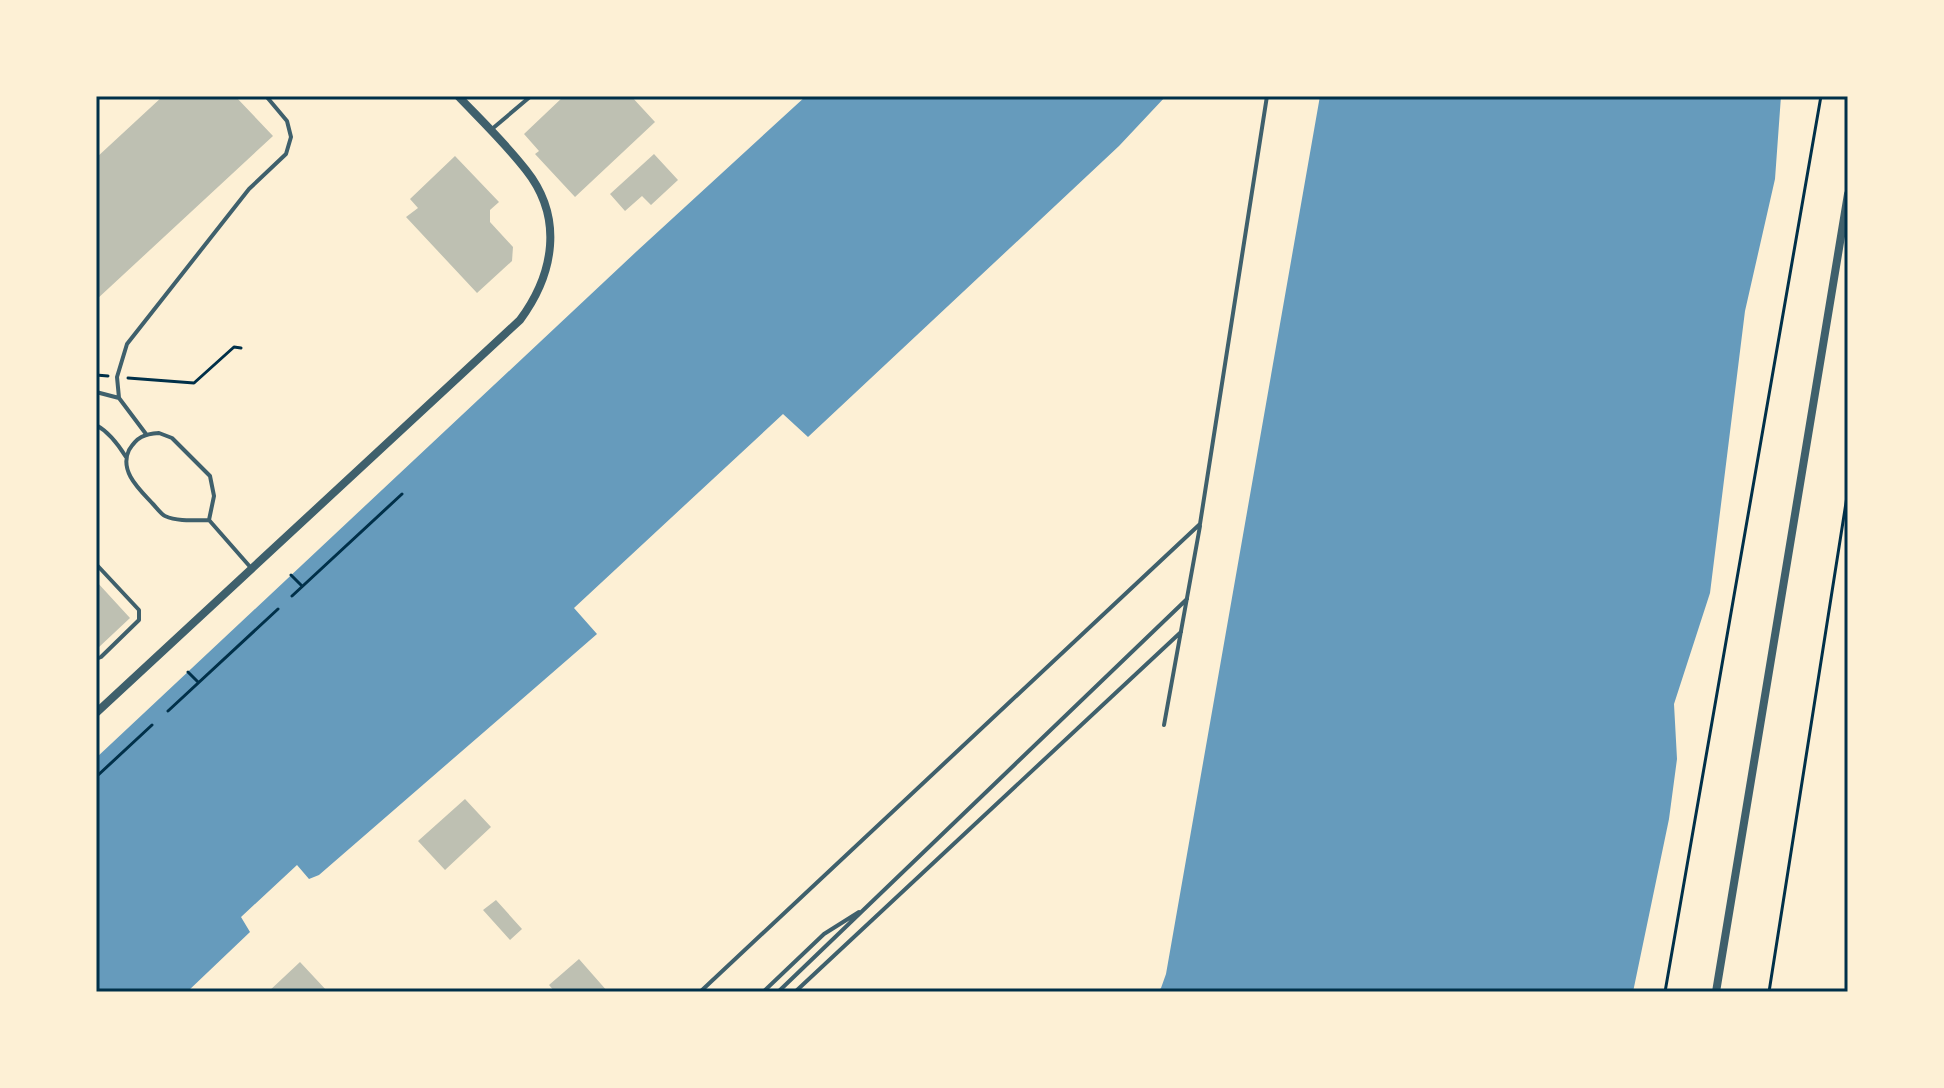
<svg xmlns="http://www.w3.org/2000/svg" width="1944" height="1088" font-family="'Golos Text',sans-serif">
<rect width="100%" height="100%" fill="#fdf0d5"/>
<!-- water -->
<path fill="#669bbc" d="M 806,96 L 1166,96 L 1119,146 L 808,437 L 783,414 L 574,608 L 597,634 L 319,875 L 309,879 L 297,865 L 241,917 L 250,932 L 187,992 L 96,992 L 96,758 L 637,251 Z
M 1320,96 L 1781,96 L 1775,179 L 1745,311 L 1710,593 L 1674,704 L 1677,759 L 1669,819 L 1633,992 L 1157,992 L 1161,988 L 1166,974 Z"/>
<!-- building -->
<path fill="#bec0b2" d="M 163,96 L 235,96 L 273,136 L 96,300 L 96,158 Z
M 564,96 L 631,96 L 655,122 L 575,197 L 535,154 L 539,151 L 524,134 Z
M 654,154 L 678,180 L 651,205 L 642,196 L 625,211 L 610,194 Z
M 455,156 L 499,202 L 490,210 L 490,222 L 513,247 L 512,261 L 477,293 L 406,217 L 418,208 L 410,199 Z
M 96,581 L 130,618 L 98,648 L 96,646 Z
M 465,799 L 491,827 L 445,870 L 418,841 Z
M 496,900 L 522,929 L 510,940 L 483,910 Z
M 579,959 L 608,992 L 555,992 L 549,985 Z
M 300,962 L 328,992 L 268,992 Z"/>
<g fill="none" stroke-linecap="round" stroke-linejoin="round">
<!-- path -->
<path stroke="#003049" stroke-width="3" d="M 96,375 L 108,376
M 128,378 L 194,383 L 234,347 L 241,348
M 291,575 L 302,586
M 292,596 L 402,494
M 188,672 L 198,682
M 168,711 L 278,609
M 96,777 L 152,725
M 1665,992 L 1821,96
M 1769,992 L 1848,490"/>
<!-- service -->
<path stroke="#3f606c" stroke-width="4" d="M 492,129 L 531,96
M 96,392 L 119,398
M 96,425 C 109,432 118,444 126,457
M 159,433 L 172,438 L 210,476 L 214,496 L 209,520 C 195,520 178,522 165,516 C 161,514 156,507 152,503 C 139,489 119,471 129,450 C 137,437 144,434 159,433 Z
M 146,434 L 119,398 L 117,377 L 127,344 L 249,189 L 286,154 L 291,137 L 287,121 L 266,96
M 209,520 L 252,569
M 96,564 L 139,610 L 139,620 L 101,657 L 96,659
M 1164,725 L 1200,526
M 700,992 L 1200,524 L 1267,96
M 763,992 L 824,934 L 859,912
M 778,992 L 1187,599
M 795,992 L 1181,632"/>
<!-- minor -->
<path stroke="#3f606c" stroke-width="8" d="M 96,713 L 520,320 C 554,274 564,218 526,170 C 506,144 481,120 458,96
M 1716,992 L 1848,194"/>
</g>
<!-- border -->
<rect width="1944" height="1088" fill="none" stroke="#fdf0d5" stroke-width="196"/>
<rect x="98" y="98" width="1748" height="892" fill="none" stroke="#003049" stroke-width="3"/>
</svg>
